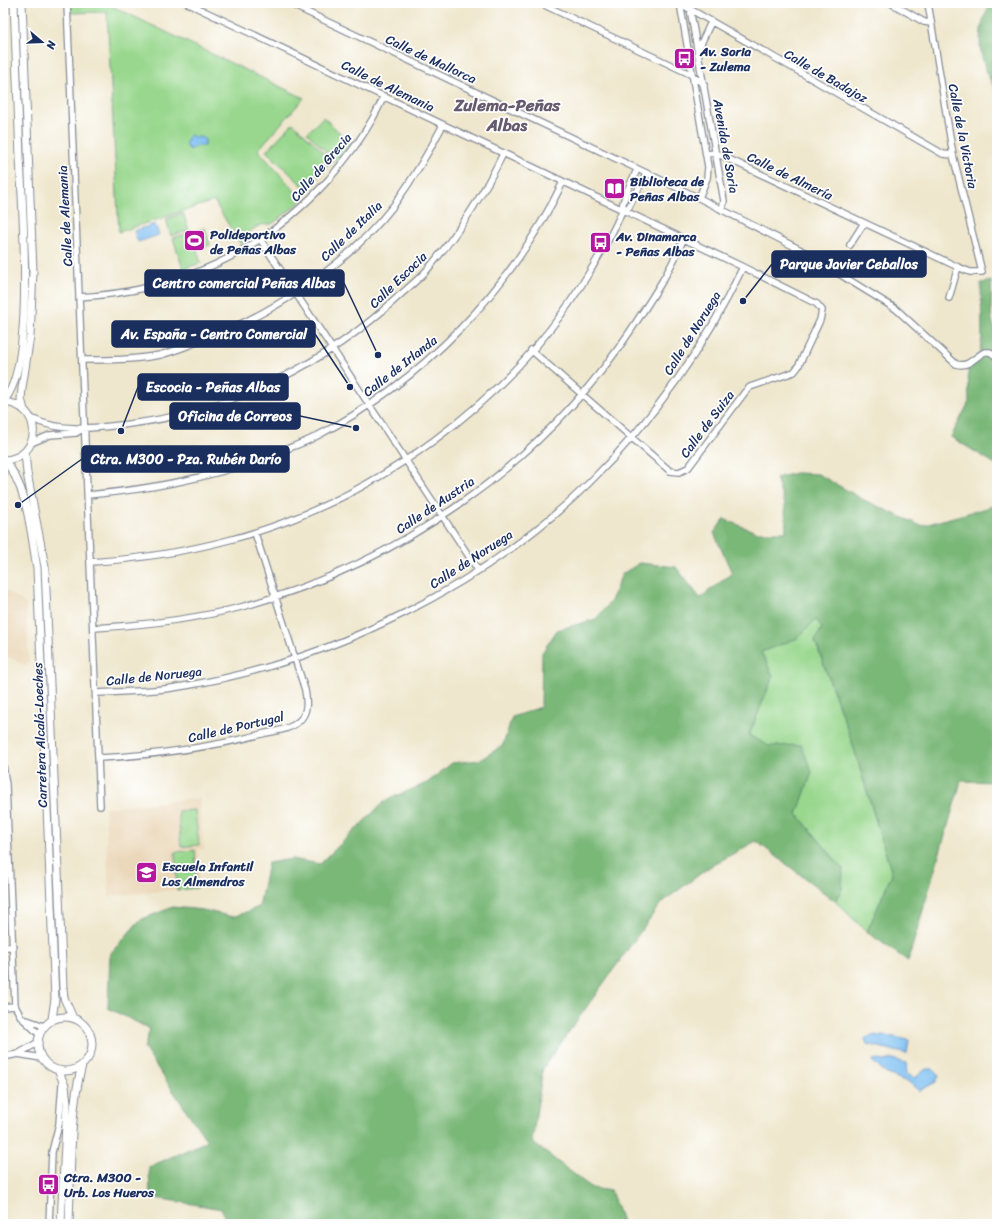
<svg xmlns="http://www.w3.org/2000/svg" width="1000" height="1227" font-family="Sriracha,sans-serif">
<rect width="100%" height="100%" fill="#fff"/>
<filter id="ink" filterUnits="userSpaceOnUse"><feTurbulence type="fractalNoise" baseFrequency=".025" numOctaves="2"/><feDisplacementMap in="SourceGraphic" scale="8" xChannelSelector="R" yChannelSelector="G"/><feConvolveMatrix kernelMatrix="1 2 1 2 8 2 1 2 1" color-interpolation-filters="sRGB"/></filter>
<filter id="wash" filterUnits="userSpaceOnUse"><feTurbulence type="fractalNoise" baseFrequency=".012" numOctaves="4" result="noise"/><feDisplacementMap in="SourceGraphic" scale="16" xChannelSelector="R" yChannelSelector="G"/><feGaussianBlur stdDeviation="0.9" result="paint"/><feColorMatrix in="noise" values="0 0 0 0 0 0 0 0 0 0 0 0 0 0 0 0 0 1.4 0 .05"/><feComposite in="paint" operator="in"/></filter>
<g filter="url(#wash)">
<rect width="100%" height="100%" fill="#efe7cd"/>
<!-- built -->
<path fill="#ebd8ba" d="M 3,589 L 26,604 L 29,663 L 25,665 L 3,654 Z
M 199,798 L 204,849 L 198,849 L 199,888 L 109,896 L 105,808 Z"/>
<!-- green -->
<path fill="#98d78d" stroke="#5a8376" d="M 72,3 L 113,3 L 112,6 L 304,98 L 258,150 L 303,200 L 272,224 L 260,225 L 253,229 L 247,235 L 241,245 L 214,201 L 119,232 L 107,12 L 70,13 Z
M 323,117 L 352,144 L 336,161 L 307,133 Z
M 293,123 L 333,161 L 306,189 L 266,151 Z
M 183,213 L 189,230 L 171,236 L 166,219 Z
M 205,228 L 210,245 L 201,248 L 196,231 Z
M 191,232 L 201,263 L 183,269 L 173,238 Z
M 816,619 L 822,628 L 815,641 L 852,742 L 892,874 L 867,932 L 835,901 L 842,889 L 843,869 L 797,814 L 812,772 L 749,736 L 773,676 L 761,652 L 797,638 Z
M 195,810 L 199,845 L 181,847 L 178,811 Z
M 195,850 L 197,888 L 177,890 L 175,852 Z"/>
<!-- forest -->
<path fill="#7ab878" stroke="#4a746b" d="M 991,3 L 997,3 L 997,92 C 979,62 973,34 991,3 Z
M 991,281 C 993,299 987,317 997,333 L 997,465 L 951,437 L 969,402 L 968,368 L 979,358 L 982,337 L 981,283 Z
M 796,473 L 818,474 L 864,500 L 921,526 L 997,505 L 997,782 L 961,781 L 908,961 L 867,932 L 892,874 L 852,742 L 815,640 L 822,628 L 816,619 L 798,638 L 761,652 L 773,676 L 749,735 L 769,746 L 801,745 L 812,772 L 797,814 L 843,869 L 842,889 L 835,901 L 756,841 L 711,866 L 661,903 L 543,1068 L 532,1142 L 592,1188 L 611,1191 L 623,1224 L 226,1224 L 222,1209 L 150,1197 L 149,1167 L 207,1141 L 144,1048 L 150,1029 L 108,1008 L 110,954 L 140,920 L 173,907 L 203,910 L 233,917 L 259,907 L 268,863 L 292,859 L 320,864 L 386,800 L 427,783 L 452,763 L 480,760 L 503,745 L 512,717 L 541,707 L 542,653 L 557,630 L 596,619 L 611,601 L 622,574 L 640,563 L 676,567 L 700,598 L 732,573 L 714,533 L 724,519 L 756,532 L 786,532 L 785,505 L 776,478 Z"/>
<!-- water -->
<path fill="#7bbef1" stroke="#4b76a8" d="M 190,134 L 195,138 L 200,137 L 205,139 L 205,146 L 197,146 L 190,150 L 185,145 Z
M 155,224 L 159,235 L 138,242 L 134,231 Z
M 872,1035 L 894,1037 L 909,1040 L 907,1054 L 867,1044 L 865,1039 Z
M 876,1059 L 884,1061 L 893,1059 L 906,1063 L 907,1074 L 915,1078 L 926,1069 L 932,1069 L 939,1076 L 936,1082 L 919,1091 L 910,1083 L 885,1073 L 872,1061 Z"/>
</g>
<g filter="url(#ink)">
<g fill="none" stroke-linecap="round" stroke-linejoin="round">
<defs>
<path id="minor" d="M 67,3 L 100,806
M 187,3 L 743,267 L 817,304 L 822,310 L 820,320 L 798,367 L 794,372 L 750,387 L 745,392 L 688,468 L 679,472 L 670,471 L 531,350
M 288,3 L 699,198 L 799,249 L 896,309 L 956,364 C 969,368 974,357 985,352 L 990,352 L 997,357
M 540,3 L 692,75 L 704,85
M 680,3 L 708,167 L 707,178 L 699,198
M 689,3 L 721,184 L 724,201 L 722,210
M 891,3 L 924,22 L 931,23
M 681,4 L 943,154 L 953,155
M 698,50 L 711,22
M 706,154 L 716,153 L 958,267 L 970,272 L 982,272 L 953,155 L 928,3
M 622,210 L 629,207 L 646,174
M 260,239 L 478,570
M 850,245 L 864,223
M 79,297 C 180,291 261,254 329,179 C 351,153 370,128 384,96
M 949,298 L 958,267
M 82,360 C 109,360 134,360 160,355 C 171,352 182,348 192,344 C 267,318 345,268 394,205 C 412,180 429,152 443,125
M 31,418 C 59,433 98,428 129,424 C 230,412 327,364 400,295 C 409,287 419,279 427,270 C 457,235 483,195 503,154
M 31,443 L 50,435 L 76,433 L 84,428
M 88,495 C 155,489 217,477 279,452 C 291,447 304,443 315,437 C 423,381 510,291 563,182
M 91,562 C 137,559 184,552 229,540 C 373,502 512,401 589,273 C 600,254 613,234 621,213 C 623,210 622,207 623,203 C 626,192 632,180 637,170
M 94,628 C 143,625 193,620 241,607 C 397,565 541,465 631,330 C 650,301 670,272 683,240
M 96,693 C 127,692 160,691 190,685 C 334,660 485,585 589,483 C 652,421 705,347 743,267
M 99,758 C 154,755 208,748 262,734 C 274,731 290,730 299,721 C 308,713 307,701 305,690 L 255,533
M 3,765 L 6,785 L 15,1006 L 21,1017 L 39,1034
M 3,947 L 13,947
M 3,1007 L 15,1006
M 27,1020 L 44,1026
M 18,1054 L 41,1058
M 3,1057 L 18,1054 L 37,1043
M 49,1224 L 52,1152 L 59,1124 L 62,1084"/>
<path id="secondary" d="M 22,3 L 33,271 L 30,336 L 22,388 L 21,399 L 24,410
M 3,401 C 36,370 22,205 20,157 C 18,106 16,54 14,3
M 3,402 C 44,404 43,459 3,460
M 25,452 L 27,473 L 45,567 L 63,988 L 64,998 L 73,1018
M 4,460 C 28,486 31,534 37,568 L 55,999 L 52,1019
M38 1044a27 27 0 1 1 54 0a27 27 0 1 1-54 0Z
M 58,1070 L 65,1086 L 67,1103 L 61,1224
M 69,1224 C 71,1174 69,1113 82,1065"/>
</defs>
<!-- minor casing -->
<use href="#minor" stroke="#858b96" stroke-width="8"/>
<!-- secondary casing -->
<use href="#secondary" stroke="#858b96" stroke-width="9"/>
<!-- minor -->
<use href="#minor" stroke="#fff" stroke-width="5.5"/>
<!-- secondary -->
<use href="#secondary" stroke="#fff" stroke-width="7"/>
</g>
</g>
<!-- icons -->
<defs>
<symbol id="bus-square" viewBox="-11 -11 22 22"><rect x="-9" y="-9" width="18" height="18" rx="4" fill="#b5179e" stroke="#fff"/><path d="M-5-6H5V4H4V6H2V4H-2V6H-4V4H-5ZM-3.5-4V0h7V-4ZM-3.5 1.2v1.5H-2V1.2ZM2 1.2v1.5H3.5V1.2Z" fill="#fff"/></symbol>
<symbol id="library-square" viewBox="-11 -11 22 22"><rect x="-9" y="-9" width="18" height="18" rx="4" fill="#b5179e" stroke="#fff"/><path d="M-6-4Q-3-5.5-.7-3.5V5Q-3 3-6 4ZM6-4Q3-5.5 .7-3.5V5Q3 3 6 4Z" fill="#fff"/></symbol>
<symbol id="stadium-square" viewBox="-11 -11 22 22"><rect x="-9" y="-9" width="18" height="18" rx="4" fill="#b5179e" stroke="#fff"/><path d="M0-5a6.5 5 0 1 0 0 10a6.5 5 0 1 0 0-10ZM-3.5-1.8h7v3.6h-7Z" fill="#fff"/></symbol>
<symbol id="school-square" viewBox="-11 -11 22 22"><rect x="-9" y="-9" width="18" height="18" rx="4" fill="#b5179e" stroke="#fff"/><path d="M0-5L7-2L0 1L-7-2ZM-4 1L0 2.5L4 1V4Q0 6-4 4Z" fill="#fff"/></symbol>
</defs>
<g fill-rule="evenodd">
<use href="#bus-square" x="672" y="46" width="25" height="25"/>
<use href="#library-square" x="602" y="176" width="25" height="25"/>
<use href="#stadium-square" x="182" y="228" width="25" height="25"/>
<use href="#bus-square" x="588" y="230" width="25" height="25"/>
<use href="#school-square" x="134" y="860" width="25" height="25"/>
<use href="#bus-square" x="36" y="1172" width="25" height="25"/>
</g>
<g text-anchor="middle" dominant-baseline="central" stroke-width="3.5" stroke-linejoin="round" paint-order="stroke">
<!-- poi labels -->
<g font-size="13" font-weight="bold" fill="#1b2f5e" stroke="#fff" text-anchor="start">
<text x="700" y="51">Av. Soria<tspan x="700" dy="15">- Zulema</tspan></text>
<text x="630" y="181">Biblioteca de<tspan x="630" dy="15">Peñas Albas</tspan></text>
<text x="210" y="234">Polideportivo<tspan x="210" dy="15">de Peñas Albas</tspan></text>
<text x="616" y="236">Av. Dinamarca<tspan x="616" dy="15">- Peñas Albas</tspan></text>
<text x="162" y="866">Escuela Infantil<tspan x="162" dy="15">Los Almendros</tspan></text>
<text x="64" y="1177">Ctra. M300 -<tspan x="64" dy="15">Urb. Los Hueros</tspan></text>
</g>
<!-- street labels -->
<g font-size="13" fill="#1b2f5e" stroke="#fff">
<text transform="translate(431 59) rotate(25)">Calle de Mallorca</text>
<text transform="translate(826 76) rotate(30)">Calle de Badajoz</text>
<text transform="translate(388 86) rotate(26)">Calle de Alemania</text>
<text transform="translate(963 136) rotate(79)">Calle de la Victoria</text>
<text transform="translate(726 146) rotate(80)">Avenida de Soria</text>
<text transform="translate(321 167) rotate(-49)">Calle de Grecia</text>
<text transform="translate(790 176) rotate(26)">Calle de Almería</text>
<text transform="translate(65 216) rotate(-93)">Calle de Alemania</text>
<text transform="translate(351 231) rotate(-44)">Calle de Italia</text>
<text transform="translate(398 280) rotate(-44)">Calle Escocia</text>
<text transform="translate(692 333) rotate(-58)">Calle de Noruega</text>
<text transform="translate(400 366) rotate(-38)">Calle de Irlanda</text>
<text transform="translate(707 424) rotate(-53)">Calle de Suiza</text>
<text transform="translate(435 505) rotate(-34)">Calle de Austria</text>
<text transform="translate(471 559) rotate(-33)">Calle de Noruega</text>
<text transform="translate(154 676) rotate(-6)">Calle de Noruega</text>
<text transform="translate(236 727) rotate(-13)">Calle de Portugal</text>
<text transform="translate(40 735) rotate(-92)">Carretera Alcalá-Loeches</text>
</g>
<!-- district labels -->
<g font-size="17" font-weight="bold" fill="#665b6e" stroke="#fff">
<text x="507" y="105">Zulema-Peñas<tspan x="507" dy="20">Albas</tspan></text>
</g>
</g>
<!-- callouts -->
<path fill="none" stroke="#1b2f5e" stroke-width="1.5" d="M743 301L772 264M378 355L344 283M350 387L315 334M121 431L138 387M356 428L300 416M18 505L82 459"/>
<g fill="#1b2f5e" stroke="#fff" stroke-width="1.5">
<circle cx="743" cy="301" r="4"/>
<circle cx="378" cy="355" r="4"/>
<circle cx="350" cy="387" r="4"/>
<circle cx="121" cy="431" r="4"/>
<circle cx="356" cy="428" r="4"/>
<circle cx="18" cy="505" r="4"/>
</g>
<g fill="#1b2f5e" stroke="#1b2f5e" stroke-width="1.5">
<rect x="772" y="251" width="154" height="26" rx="4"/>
<rect x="145" y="270" width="199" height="26" rx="4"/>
<rect x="112" y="321" width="203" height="26" rx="4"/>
<rect x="138" y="374" width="150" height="26" rx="4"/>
<rect x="170" y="403" width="130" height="26" rx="4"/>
<rect x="82" y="446" width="207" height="26" rx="4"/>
</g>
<g font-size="14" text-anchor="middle" font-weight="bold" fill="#fff">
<text x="849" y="269">Parque Javier Ceballos</text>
<text x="244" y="288">Centro comercial Peñas Albas</text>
<text x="214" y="339">Av. España - Centro Comercial</text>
<text x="213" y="392">Escocia - Peñas Albas</text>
<text x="235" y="421">Oficina de Correos</text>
<text x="186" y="464">Ctra. M300 - Pza. Rubén Darío</text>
</g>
<!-- margin -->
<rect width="1000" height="1227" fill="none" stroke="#fff" stroke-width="16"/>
<!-- north arrow -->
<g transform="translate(42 42) rotate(109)" stroke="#ffffff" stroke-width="3" paint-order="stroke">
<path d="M0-3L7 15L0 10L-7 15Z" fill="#1b2f5e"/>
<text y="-6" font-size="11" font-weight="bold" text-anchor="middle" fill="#1b2f5e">N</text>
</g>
</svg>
